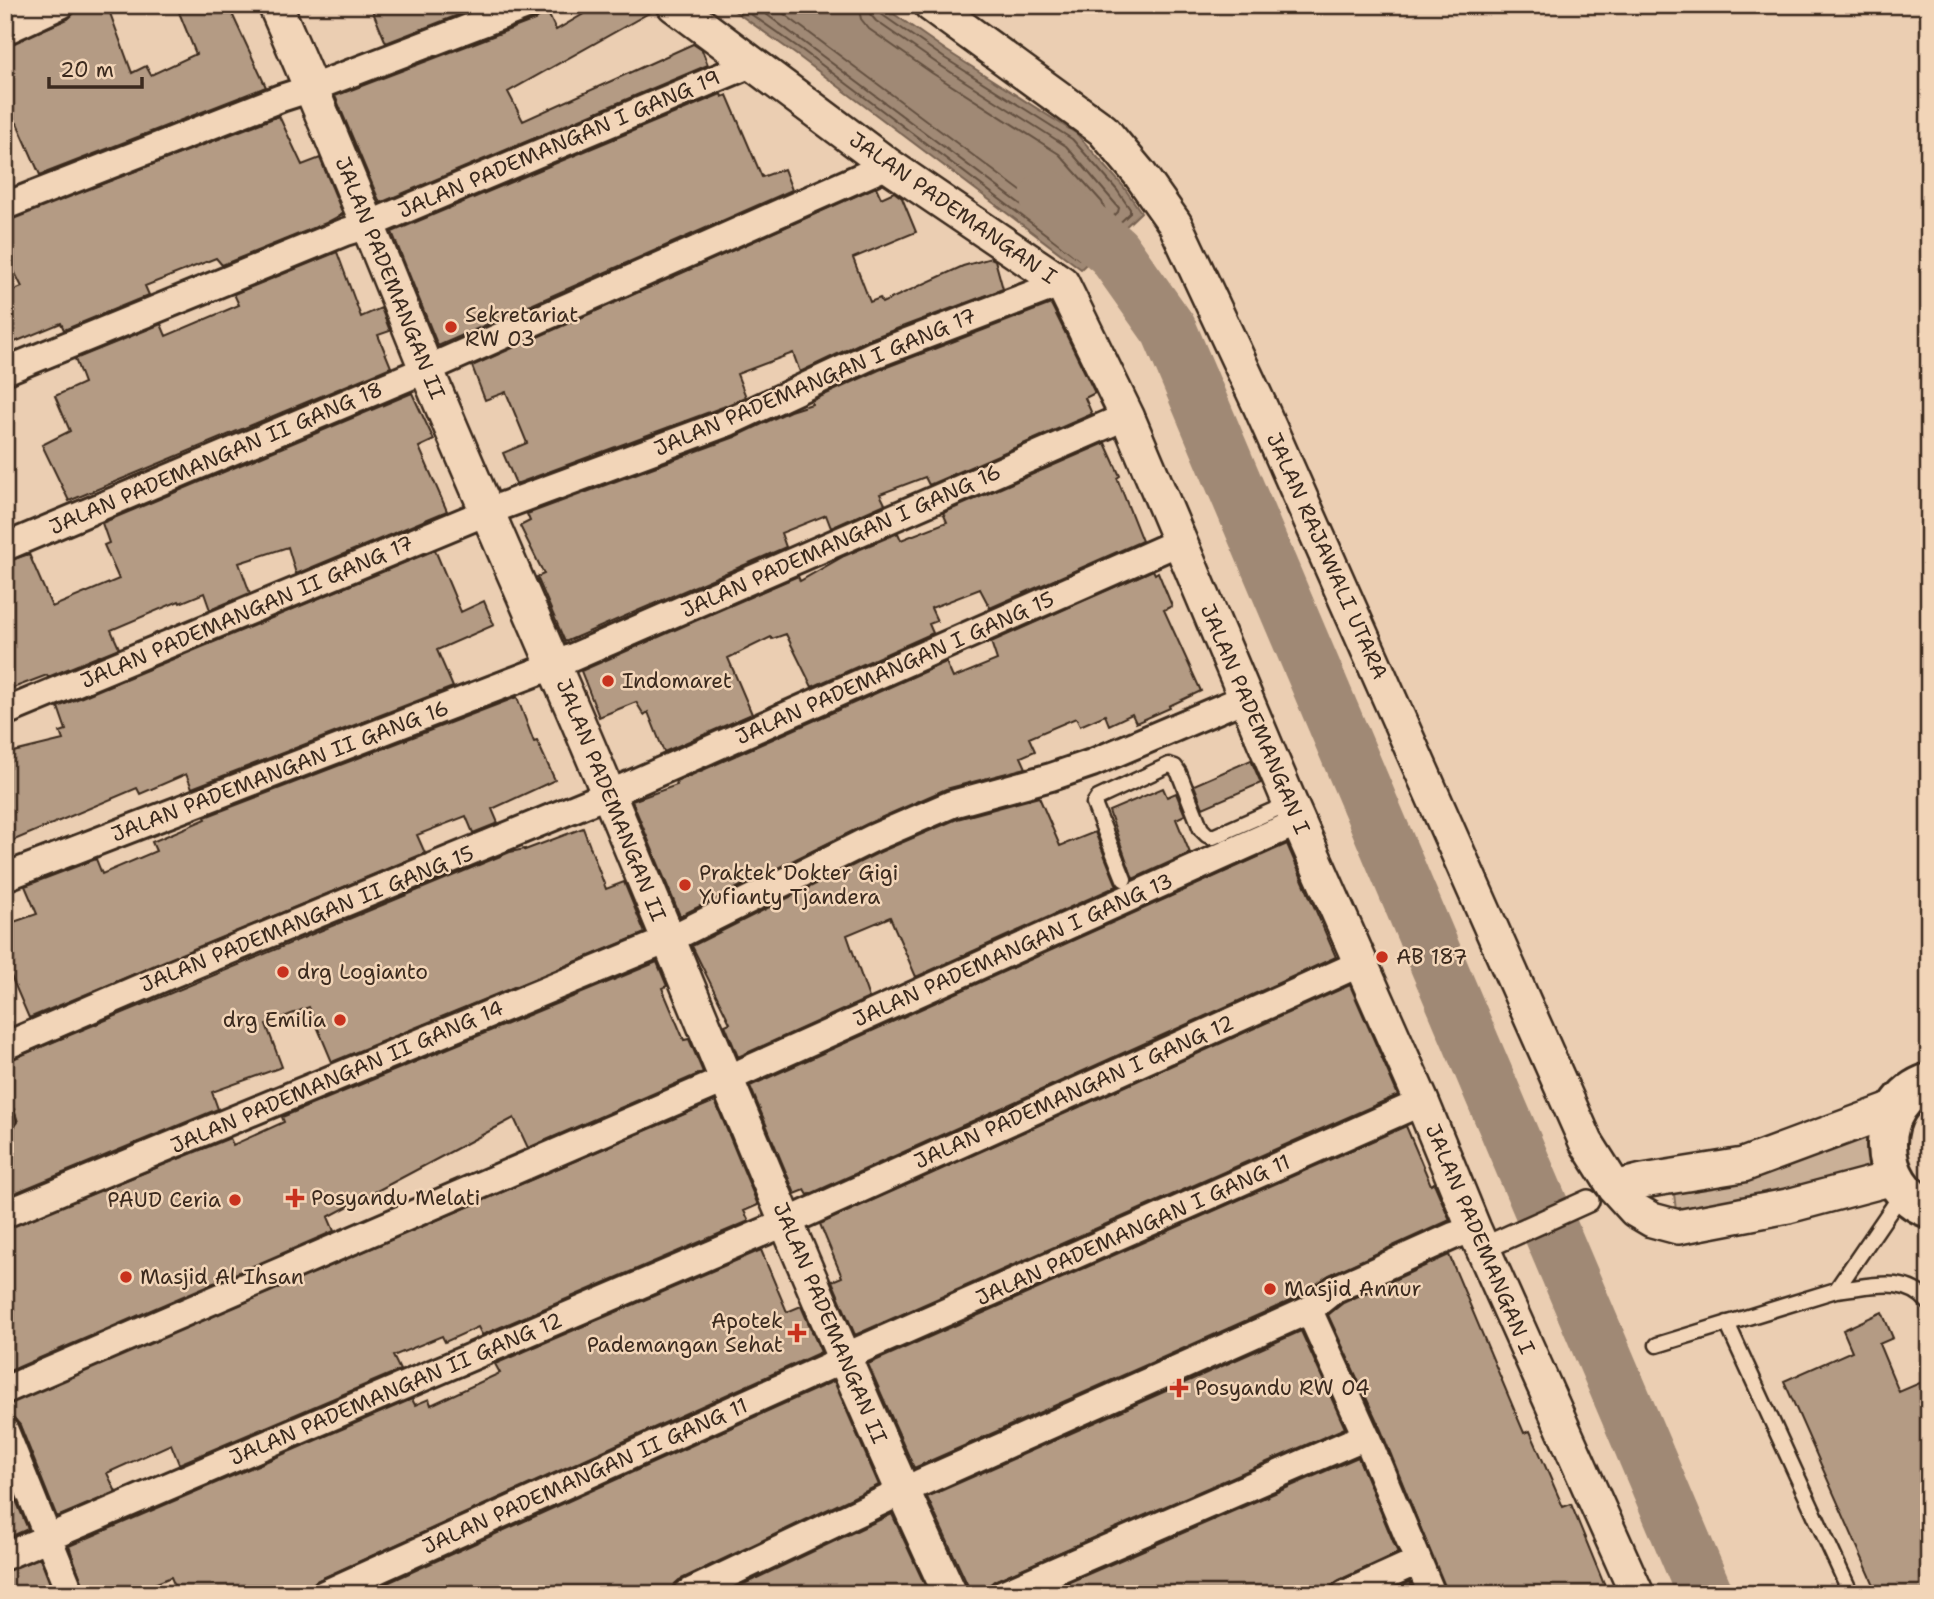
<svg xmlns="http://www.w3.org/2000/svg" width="1934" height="1599" font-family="'Shantell Sans',sans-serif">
<rect width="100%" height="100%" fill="#ebceb2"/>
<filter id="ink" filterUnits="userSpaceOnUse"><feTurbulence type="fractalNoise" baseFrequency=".0143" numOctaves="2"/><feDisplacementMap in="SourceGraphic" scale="14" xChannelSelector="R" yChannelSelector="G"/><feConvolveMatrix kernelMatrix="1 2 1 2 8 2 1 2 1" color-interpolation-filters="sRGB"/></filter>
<g filter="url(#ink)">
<!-- green -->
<path fill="#cab097" stroke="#826d5a" stroke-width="2" d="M 1899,1107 L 1893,1178 L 1678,1227 L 1672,1177 Z"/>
<!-- water -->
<path fill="#a08974" stroke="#786352" stroke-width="2" d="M 726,5 L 881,5 L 947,51 L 1077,134 L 1123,186 L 1141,212 L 1081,269 L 798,56 Z"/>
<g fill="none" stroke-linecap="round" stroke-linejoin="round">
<!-- shore -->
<path stroke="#635040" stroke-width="2" d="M 738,5 L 802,50 L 1079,259 L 1083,258 L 1130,213 L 1130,209 L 1117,190 L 1072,139 L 943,57 L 881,14 L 878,5
M 754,5 L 1078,247 L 1082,247 L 1118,212 L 1119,208 L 1066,146 L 938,64 L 876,21 L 870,14 L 869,5
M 772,5 L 1077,233 L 1081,233 L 1105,210 L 1102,202 L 1059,154 L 932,73 L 869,29 L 861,19 L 858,5"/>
<!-- river -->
<path stroke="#a08974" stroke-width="56" d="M 1048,198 L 1113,251 L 1169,330 L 1705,1594"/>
</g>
<!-- building -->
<path fill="#b49b84" stroke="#3b2a1e" stroke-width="2" d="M 77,5 L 107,5 L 132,73 L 146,66 L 151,75 L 196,54 L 176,5 L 228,5 L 266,87 L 40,175 L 17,123 L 5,128 L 5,46 L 68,19 L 74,13 Z
M 370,5 L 484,5 L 386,43 Z
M 544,5 L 556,30 L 599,5 L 655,5 L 656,9 L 508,92 L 523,121 L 693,44 L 702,50 L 708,65 L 380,203 L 335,96 L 535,20 L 542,14 Z
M 721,94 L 722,97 L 727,95 L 762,177 L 784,169 L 792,190 L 438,346 L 392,232 Z
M 279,116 L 302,165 L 320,158 L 343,214 L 326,223 L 222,265 L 216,258 L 145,286 L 149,295 L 64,330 L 61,323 L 5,346 L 5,294 L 22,287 L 5,253 L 5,221 Z
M 876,187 L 881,198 L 894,192 L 902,198 L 916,232 L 853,258 L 870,302 L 880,298 L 882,303 L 963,266 L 991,258 L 995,260 L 1003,289 L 867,340 L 800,372 L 793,353 L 737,374 L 746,397 L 723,407 L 516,484 L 503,453 L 527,443 L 506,392 L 485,400 L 472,366 Z
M 337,252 L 361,317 L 381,308 L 390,331 L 378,335 L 391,367 L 69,501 L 42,445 L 70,431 L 55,396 L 84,383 L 75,359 L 161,324 L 166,336 L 239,305 L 234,294 Z
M 1051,304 L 1095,393 L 1085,398 L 1092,414 L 929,485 L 925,477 L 880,494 L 885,504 L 831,528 L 826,515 L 781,533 L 786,547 L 565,642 L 537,577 L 544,574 L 520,526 L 530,521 L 527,514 L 735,437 L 790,411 L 812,404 L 811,401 L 879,370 Z
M 412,393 L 434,440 L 419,447 L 447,511 L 296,574 L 288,547 L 239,563 L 250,593 L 210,610 L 204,593 L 180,603 L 179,601 L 111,630 L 119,648 L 48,677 L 47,675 L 5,691 L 5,562 L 29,554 L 52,607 L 119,579 L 104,545 L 109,543 L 102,523 Z
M 1105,443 L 1120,476 L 1117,478 L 1142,541 L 990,608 L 980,589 L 931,608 L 937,621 L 929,624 L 933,633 L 812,687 L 786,634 L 772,639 L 771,637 L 728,658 L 752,714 L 664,752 L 648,712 L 644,715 L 636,702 L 599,717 L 581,671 L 798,576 L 800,581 L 844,556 L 898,533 L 901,540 L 947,522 L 943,513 Z
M 435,550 L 461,612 L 484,601 L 494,625 L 437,650 L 453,687 L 192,788 L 186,774 L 140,794 L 137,788 L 5,844 L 5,754 L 63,740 L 60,732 L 66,730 L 58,707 Z
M 1153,570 L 1155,574 L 1158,572 L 1172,606 L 1164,610 L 1201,691 L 1169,706 L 1170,708 L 1136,723 L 1132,714 L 1109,725 L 1105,715 L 1080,726 L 1076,718 L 1029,738 L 1035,751 L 1021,757 L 1026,768 L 946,789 L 867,824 L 680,916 L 632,801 L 677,785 L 676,782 L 946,662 L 953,678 L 997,660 L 991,642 Z
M 517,697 L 534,742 L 537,741 L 555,780 L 492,809 L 498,823 L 473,833 L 466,816 L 417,835 L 425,853 L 29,1018 L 5,962 L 5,925 L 37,914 L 25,886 L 96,859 L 102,874 L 156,851 L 152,842 L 206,819 L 205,817 Z
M 1251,760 L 1261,783 L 1203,808 L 1194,785 Z
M 1163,788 L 1167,797 L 1176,793 L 1185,815 L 1176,819 L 1190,853 L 1133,879 L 1109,811 Z
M 1039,797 L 1060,846 L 1095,832 L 1117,886 L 916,977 L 890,917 L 847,935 L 869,998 L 738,1057 L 725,1025 L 730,1023 L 692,946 L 880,852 L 957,819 Z
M 583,828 L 606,889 L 624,882 L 645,933 L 332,1062 L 309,1007 L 266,1024 L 282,1067 L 212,1092 L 218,1109 L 5,1197 L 5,1130 L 12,1130 L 18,1122 L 14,1109 L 5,1104 L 5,1062 L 510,852 L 525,849 L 525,850 Z
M 1287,844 L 1336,957 L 808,1195 L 805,1190 L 795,1194 L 750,1086 Z
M 657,962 L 667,986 L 662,988 L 684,1040 L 689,1039 L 703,1072 L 528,1148 L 514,1118 L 328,1217 L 334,1231 L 5,1373 L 5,1229 L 230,1138 L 233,1145 L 284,1122 L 282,1117 Z
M 1350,985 L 1398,1095 L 855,1335 L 832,1281 L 842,1277 L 820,1224 Z
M 715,1101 L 758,1205 L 744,1211 L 749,1221 L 482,1335 L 478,1327 L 445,1342 L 442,1336 L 393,1356 L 400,1370 L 179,1464 L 171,1444 L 107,1473 L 116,1492 L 57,1517 L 20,1425 L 14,1418 L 5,1416 L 5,1405 Z
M 1406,1126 L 1431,1185 L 1434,1183 L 1450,1220 L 1329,1275 L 1301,1296 L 914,1468 L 868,1364 Z
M 761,1250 L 787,1312 L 801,1306 L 821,1352 L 318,1580 L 311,1585 L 308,1594 L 178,1594 L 171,1577 L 130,1594 L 86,1594 L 69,1546 L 412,1399 L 415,1405 L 429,1399 L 431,1405 L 500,1373 L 495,1364 Z
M 1449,1255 L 1524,1433 L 1530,1431 L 1563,1507 L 1571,1504 L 1608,1594 L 1447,1594 L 1381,1430 L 1328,1315 L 1343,1303 Z
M 1882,1312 L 1893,1338 L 1879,1344 L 1899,1392 L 1929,1379 L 1929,1594 L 1878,1594 L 1784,1381 L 1852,1351 L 1843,1330 Z
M 1301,1331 L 1345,1428 L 996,1580 L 989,1585 L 986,1594 L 969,1594 L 968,1586 L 927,1497 Z
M 834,1381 L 879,1485 L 679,1580 L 673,1586 L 670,1594 L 363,1594 Z
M 1358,1457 L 1398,1553 L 1339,1580 L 1332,1585 L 1329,1594 L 1042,1594 Z
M 5,1474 L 28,1529 L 5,1539 Z
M 892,1514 L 929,1594 L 723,1594 Z
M 40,1558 L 54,1594 L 5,1594 L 5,1571 Z
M 1410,1582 L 1415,1594 L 1384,1594 Z"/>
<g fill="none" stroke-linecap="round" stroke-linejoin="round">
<defs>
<path id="service" d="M 1124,879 L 1094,804 L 1098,798 L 1169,765 L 1175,767 L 1179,773 L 1201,829 L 1207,835 L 1213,837 L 1290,803
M 5,1113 L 8,1121
M 1903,1192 L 1836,1290 C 1869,1287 1906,1274 1929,1303
M 1727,1323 L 1851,1594
M 1657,1345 L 1836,1290"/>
<path id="pedestrian" d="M 1495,1243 L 1588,1201"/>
<path id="minor" d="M 5,31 L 61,5
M 5,206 L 281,98 L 312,88 L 529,5
M 5,371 L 345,232 L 368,225 L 751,64
M 5,547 L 427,369 L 888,165
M 5,712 L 489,511 L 729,422 L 873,355 L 1062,283
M 5,877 L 555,665 L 1127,416
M 5,1046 L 172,974 L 609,794 L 1181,541
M 5,1214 L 668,940 L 873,838 L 952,804 L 1051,777 L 1092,763 L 1245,698
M 1309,1310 L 1366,1436 L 1432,1594
M 5,1390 L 727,1079 L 1298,822
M 5,1431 L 71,1594
M 5,1556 L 787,1222 L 1361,963
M 324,1594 L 829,1366 L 844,1357 L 1422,1102
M 686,1594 L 920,1483 L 1309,1310 L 1335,1289 L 1453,1236 L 1474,1229
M 1002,1594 L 1366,1436
M 1345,1594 L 1418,1561"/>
<path id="tertiary" d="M 275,5 C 328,124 376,245 425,366 C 484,507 547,647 606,788 C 718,1058 827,1329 950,1594
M 674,5 L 888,165 L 1062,283 L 1127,416 L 1290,803 L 1422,1102 L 1474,1229 L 1637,1594
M 931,5 L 1103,130 L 1139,173 L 1175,224 L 1260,406 L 1586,1142 L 1615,1188 L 1635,1210 L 1652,1220 L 1678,1227 L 1788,1206 L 1893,1178
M 1615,1188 L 1643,1181 L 1743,1165 L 1899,1107"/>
<path id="secondary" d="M 1929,1083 C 1872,1102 1874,1188 1929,1208"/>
</defs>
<!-- service casing -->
<use href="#service" stroke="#3b2a1e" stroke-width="19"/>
<!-- pedestrian casing -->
<use href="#pedestrian" stroke="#3b2a1e" stroke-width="26"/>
<!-- minor casing -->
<use href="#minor" stroke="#3b2a1e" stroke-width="32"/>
<!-- tertiary casing -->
<use href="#tertiary" stroke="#3b2a1e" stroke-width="38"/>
<!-- secondary casing -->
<use href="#secondary" stroke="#3b2a1e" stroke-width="44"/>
<!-- service -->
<use href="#service" stroke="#f2d5b8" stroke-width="14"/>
<!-- pedestrian -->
<use href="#pedestrian" stroke="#f2d5b8" stroke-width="21"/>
<!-- minor -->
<use href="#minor" stroke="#f2d5b8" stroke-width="26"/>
<!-- tertiary -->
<use href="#tertiary" stroke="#f2d5b8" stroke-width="33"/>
<!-- secondary -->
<use href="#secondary" stroke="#f2d5b8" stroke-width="38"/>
</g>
</g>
<!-- markers -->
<g fill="#c8321e" stroke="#f2d5b8" stroke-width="2.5">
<circle cx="451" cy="327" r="7"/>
<circle cx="608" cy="681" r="7"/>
<circle cx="685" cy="885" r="7"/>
<circle cx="1382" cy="957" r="7"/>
<circle cx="283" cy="972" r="7"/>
<circle cx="340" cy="1020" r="7"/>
<path d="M291.5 1187.5h7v7h7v7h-7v7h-7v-7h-7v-7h7z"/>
<circle cx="235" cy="1200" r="7"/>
<circle cx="126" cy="1277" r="7"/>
<circle cx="1270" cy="1289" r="7"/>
<path d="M793.5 1322.5h7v7h7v7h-7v7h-7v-7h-7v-7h7z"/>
<path d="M1175.5 1377.5h7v7h7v7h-7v7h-7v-7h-7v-7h7z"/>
</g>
<g text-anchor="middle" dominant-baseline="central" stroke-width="5" stroke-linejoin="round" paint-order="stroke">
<!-- street labels -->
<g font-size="21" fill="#3b2a1e" stroke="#f2d5b8">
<text transform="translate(559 144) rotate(-23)">JALAN PADEMANGAN I GANG 19</text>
<text transform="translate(953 208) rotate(35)">JALAN PADEMANGAN I</text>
<text transform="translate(390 278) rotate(68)">JALAN PADEMANGAN II</text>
<text transform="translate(815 382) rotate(-23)">JALAN PADEMANGAN I GANG 17</text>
<text transform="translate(216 458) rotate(-23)">JALAN PADEMANGAN II GANG 18</text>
<text transform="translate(841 541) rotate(-24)">JALAN PADEMANGAN I GANG 16</text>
<text transform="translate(1327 556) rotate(66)">JALAN RAJAWALI UTARA</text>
<text transform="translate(247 612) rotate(-23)">JALAN PADEMANGAN II GANG 17</text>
<text transform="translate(895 668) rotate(-24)">JALAN PADEMANGAN I GANG 15</text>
<text transform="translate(1255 719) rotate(67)">JALAN PADEMANGAN I</text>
<text transform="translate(280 771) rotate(-21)">JALAN PADEMANGAN II GANG 16</text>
<text transform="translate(611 800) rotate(68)">JALAN PADEMANGAN II</text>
<text transform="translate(307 919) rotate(-22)">JALAN PADEMANGAN II GANG 15</text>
<text transform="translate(1013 950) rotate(-24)">JALAN PADEMANGAN I GANG 13</text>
<text transform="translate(337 1077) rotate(-23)">JALAN PADEMANGAN II GANG 14</text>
<text transform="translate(1074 1092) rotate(-24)">JALAN PADEMANGAN I GANG 12</text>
<text transform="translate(1133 1230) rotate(-24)">JALAN PADEMANGAN I GANG 11</text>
<text transform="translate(1480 1239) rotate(67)">JALAN PADEMANGAN I</text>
<text transform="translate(830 1323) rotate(67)">JALAN PADEMANGAN II</text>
<text transform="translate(396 1389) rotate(-23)">JALAN PADEMANGAN II GANG 12</text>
<text transform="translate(585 1476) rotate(-24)">JALAN PADEMANGAN II GANG 11</text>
</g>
<!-- poi labels -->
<g font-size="21" fill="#3b2a1e" stroke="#f2d5b8" text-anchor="start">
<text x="465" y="315">Sekretariat<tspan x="465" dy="24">RW 03</tspan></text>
<text x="622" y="681">Indomaret</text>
<text x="699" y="873">Praktek Dokter Gigi<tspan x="699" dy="24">Yufianty Tjandera</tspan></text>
<text x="1396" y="957">AB 187</text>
<text x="297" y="972">drg Logianto</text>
<text x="326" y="1020" text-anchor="end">drg Emilia</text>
<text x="311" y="1198">Posyandu Melati</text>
<text x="221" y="1200" text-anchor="end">PAUD Ceria</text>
<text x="140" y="1277">Masjid Al Ihsan</text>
<text x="1284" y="1289">Masjid Annur</text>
<text x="783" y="1321" text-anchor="end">Apotek<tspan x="783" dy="24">Pademangan Sehat</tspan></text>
<text x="1195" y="1388">Posyandu RW 04</text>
</g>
</g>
<!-- margin -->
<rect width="1934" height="1599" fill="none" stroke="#f2d5b8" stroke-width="28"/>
<rect x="14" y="14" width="1906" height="1571" fill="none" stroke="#3b2a1e" stroke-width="2.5" filter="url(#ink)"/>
<!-- scale -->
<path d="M49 77v10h93v-10" fill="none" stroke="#3b2a1e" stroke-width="3.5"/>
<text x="60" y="77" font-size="21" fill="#3b2a1e" stroke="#f2d5b8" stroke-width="5" paint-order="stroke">20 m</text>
</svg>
